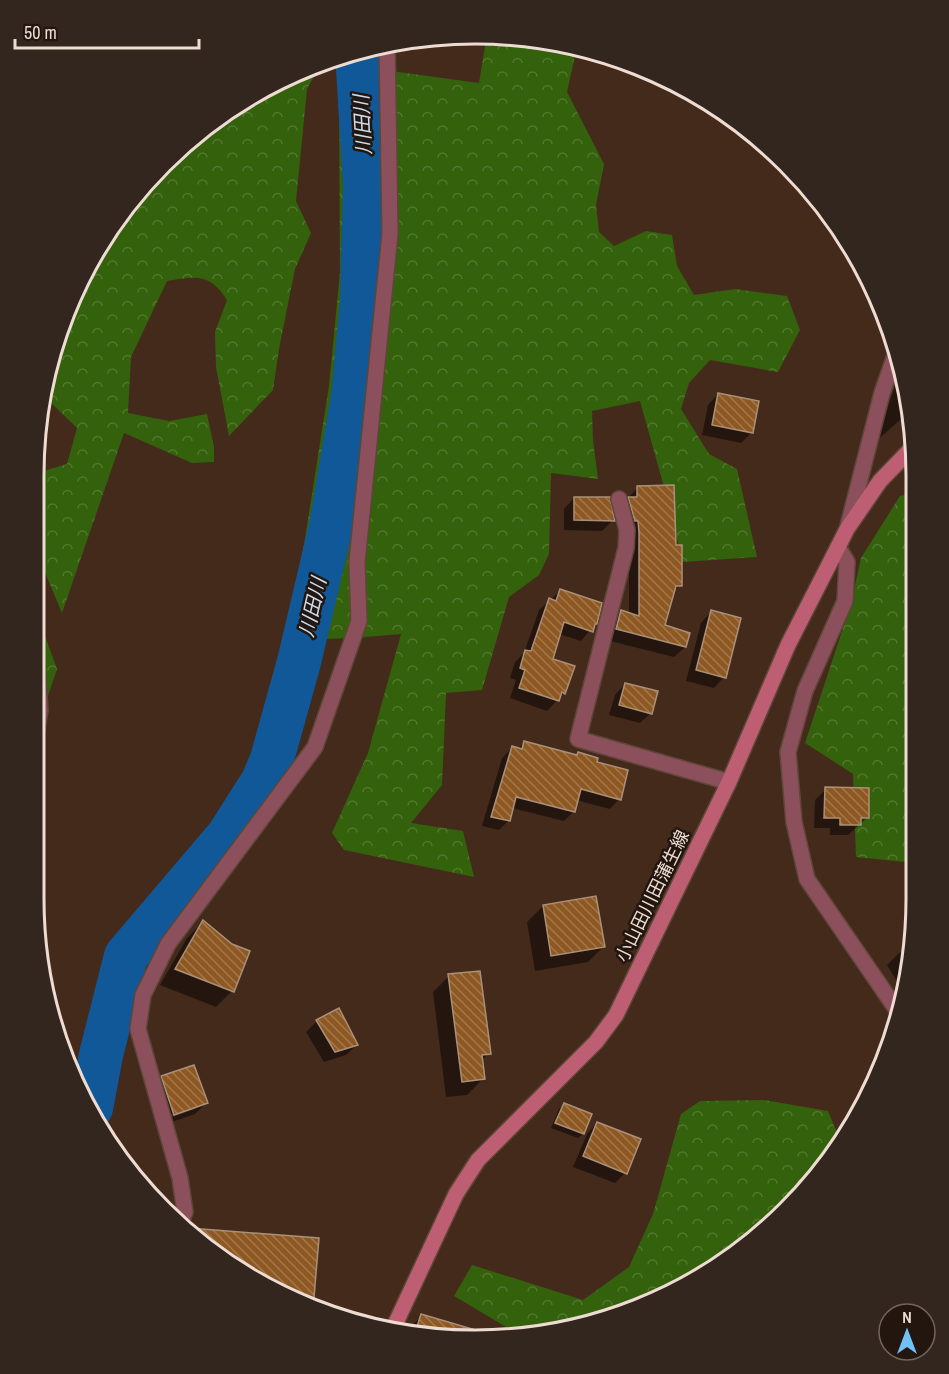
<svg xmlns="http://www.w3.org/2000/svg" width="949" height="1374" font-family="'Archivo Narrow','Noto Sans JP',sans-serif">
<defs>
<pattern id="forest-crowns" width="20" height="18" patternUnits="userSpaceOnUse" patternTransform="scale(1.5)"><rect width="20" height="18" fill="#34610c"/><path d="M2 6a3 3 0 1 1 6 0M12 15a3 3 0 1 1 6 0" fill="none" stroke="#52772e"/></pattern>
<pattern id="building-back-hatch" width="6" height="6" patternUnits="userSpaceOnUse" patternTransform="scale(1.5)"><rect width="6" height="6" fill="#8e5822"/><path d="M-1 5l2 2M0 0l6 6M5-1l2 2" fill="none" stroke="#a4774c"/></pattern>
</defs>
<rect width="100%" height="100%" fill="#442a1b"/>
<!-- forest -->
<path fill="url(#forest-crowns)" d="M 487,34 L 561,42 L 577,46 L 567,92 L 604,164 L 596,205 L 599,232 L 614,246 L 646,231 L 672,235 L 677,266 L 694,295 L 735,289 L 787,296 L 800,330 L 778,372 L 710,360 L 689,383 L 681,409 L 709,454 L 737,469 L 757,557 L 682,562 L 673,519 L 640,401 L 592,411 L 593,440 L 598,479 L 551,473 L 549,554 L 539,575 L 509,597 L 482,690 L 446,693 L 442,785 L 411,823 L 463,831 L 474,877 L 344,850 L 332,833 L 368,753 L 401,634 L 354,638 L 289,640 L 329,386 L 340,272 L 339,95 L 376,69 L 479,83 Z
M 322,62 L 307,89 L 296,201 L 311,233 L 295,269 L 279,349 L 273,390 L 229,436 L 216,367 L 215,332 L 227,300 C 210,273 196,276 167,281 L 131,357 L 128,413 L 169,421 L 207,414 L 214,447 L 214,462 L 192,463 L 124,433 L 62,613 L 39,558 L 40,472 L 67,464 L 77,428 L 41,393 L 41,389 L 79,279 L 163,162 L 230,107 L 306,66 Z
M 909,494 L 914,758 L 910,761 L 905,862 L 856,857 L 853,774 L 805,743 L 851,604 L 861,558 L 900,496 Z
M 38,617 L 57,669 L 36,731 Z
M 764,1100 L 828,1111 L 842,1145 L 786,1212 L 670,1295 L 560,1333 L 518,1334 L 454,1296 L 472,1265 L 583,1300 L 629,1267 L 653,1214 L 681,1114 L 700,1101 Z"/>
<!-- shadow -->
<path fill="#0007" fill-rule="evenodd" d="M 901,370 L 908,389 L 908,413 L 874,443 Z
M 718,394 L 752,432 L 741,443 L 702,435 L 708,405 Z
M 638,487 L 674,546 L 680,585 L 672,593 L 664,626 L 685,647 L 674,657 L 606,640 L 610,622 L 621,611 L 629,614 L 629,544 L 619,508 Z
M 574,498 L 613,520 L 602,531 L 564,530 L 564,509 Z
M 560,591 L 595,624 L 581,641 L 559,634 L 551,660 L 564,693 L 547,711 L 510,698 L 516,680 L 510,678 L 515,662 L 524,653 L 539,610 Z
M 711,612 L 724,677 L 714,688 L 686,681 L 701,623 Z
M 625,684 L 651,713 L 640,723 L 609,715 L 615,695 Z
M 524,743 L 595,763 L 619,799 L 610,809 L 576,800 L 573,812 L 564,821 L 512,808 L 508,821 L 499,830 L 482,826 L 502,758 L 512,748 L 518,749 Z
M 826,789 L 867,818 L 848,835 L 830,835 L 830,828 L 814,828 L 815,800 Z
M 543,906 L 603,947 L 588,962 L 535,971 L 527,922 Z
M 203,922 L 232,991 L 216,1007 L 160,985 L 187,938 Z
M 911,946 L 907,986 L 903,991 L 887,965 L 898,954 Z
M 449,976 L 489,1053 L 481,1061 L 483,1079 L 467,1095 L 446,1097 L 433,992 Z
M 317,1021 L 357,1045 L 346,1055 L 324,1062 L 306,1032 Z
M 162,1077 L 206,1103 L 195,1114 L 163,1125 L 152,1088 ZM 195,1106 L 195,1109 L 167,1119 L 166,1116 Z
M 564,1104 L 583,1134 L 578,1138 L 551,1128 L 559,1109 Z
M 597,1123 L 625,1173 L 615,1183 L 573,1167 L 587,1134 Z
M 421,1316 L 460,1327 L 457,1336 L 417,1337 L 408,1335 L 411,1327 Z"/>
<g fill="none" stroke-linecap="round" stroke-linejoin="round">
<!-- river -->
<path stroke="#115898" stroke-width="44" d="M 91,1108 L 101,1055 L 126,956 L 228,836 L 263,781 L 272,759 L 299,662 L 331,526 L 353,396 L 362,301 L 365,187 L 357,51"/>
</g>
<!-- building -->
<path fill="url(#building-back-hatch)" stroke="#ab9079" stroke-width="1.5" d="M 718,393 L 759,401 L 753,433 L 712,425 Z
M 674,485 L 676,545 L 682,545 L 682,586 L 676,586 L 665,625 L 690,633 L 686,647 L 616,629 L 621,610 L 639,616 L 639,532 L 638,521 L 635,521 L 628,497 L 637,497 L 637,486 Z
M 574,497 L 610,497 L 615,521 L 574,520 Z
M 560,589 L 602,603 L 597,624 L 595,624 L 593,632 L 564,622 L 553,659 L 575,666 L 565,694 L 562,692 L 559,701 L 519,688 L 525,670 L 520,668 L 525,650 L 531,651 L 549,598 L 556,601 Z
M 711,610 L 741,618 L 726,678 L 696,670 Z
M 625,683 L 658,691 L 652,714 L 619,705 Z
M 524,741 L 577,755 L 578,752 L 598,758 L 597,762 L 628,770 L 621,800 L 581,789 L 575,812 L 516,797 L 510,821 L 491,817 L 512,746 L 522,749 Z
M 825,787 L 869,788 L 869,818 L 861,818 L 861,825 L 840,825 L 840,818 L 824,818 Z
M 596,896 L 605,947 L 551,956 L 543,905 Z
M 203,920 L 232,944 L 250,951 L 234,992 L 175,969 Z
M 480,971 L 491,1054 L 482,1055 L 485,1079 L 462,1082 L 448,974 Z
M 339,1008 L 358,1045 L 335,1052 L 316,1020 Z
M 194,1065 L 208,1103 L 174,1115 L 161,1076 Z
M 564,1103 L 592,1114 L 584,1134 L 555,1123 Z
M 597,1122 L 641,1139 L 627,1174 L 583,1156 Z
M 189,1228 L 319,1238 L 313,1309 L 305,1307 L 186,1233 Z
M 421,1314 L 479,1331 L 479,1335 L 414,1336 Z"/>
<g fill="none" stroke-linecap="round" stroke-linejoin="round">
<defs>
<path id="minor" d="M 619,499 L 627,530 L 626,548 L 578,739 L 729,782
M 848,526 L 882,393 L 896,353
M 838,547 L 847,562 L 845,601 L 805,691 L 788,752 L 794,822 L 807,879 L 899,1013
M 36,734 L 40,710 L 37,671
M 179,1226 L 185,1212 L 180,1178 L 138,1029 L 143,995 L 168,944 L 315,747 L 359,621 L 357,562 L 390,234 L 387,42"/>
<path id="secondary" d="M 392,1331 L 456,1194 L 478,1160 L 596,1042 L 616,1015 L 729,782 L 788,645 L 838,547 L 847,529 L 880,481 L 909,451"/>
</defs>
<!-- minor casing -->
<use href="#minor" stroke="#5f4638" stroke-width="18"/>
<!-- secondary casing -->
<use href="#secondary" stroke="#5f4638" stroke-width="18"/>
<!-- minor -->
<use href="#minor" stroke="#8c505c" stroke-width="15"/>
<!-- secondary -->
<use href="#secondary" stroke="#be5e73" stroke-width="15"/>
</g>
<g text-anchor="middle" dominant-baseline="central" stroke-width="5" stroke-linejoin="round" paint-order="stroke">
<!-- street labels -->
<g font-size="18" fill="#eedcd3" stroke="#22160f">
<text transform="translate(652 896) rotate(-64)">小山田川田蒲生線</text>
</g>
<!-- water labels -->
<g font-size="20" font-style="italic" fill="#ccdcee" stroke="#22160f">
<text transform="translate(362 125) rotate(-93)">川田川</text>
<text transform="translate(312 607) rotate(-77)">川田川</text>
</g>
</g>
<!-- crop -->
<path d="M0 0H949V1374H0ZM475 44H475A431 431 0 0 1 906 475V899A431 431 0 0 1 475 1330H475A431 431 0 0 1 44 899V475A431 431 0 0 1 475 44Z" fill="#32261f" fill-rule="evenodd"/>
<path fill="none" stroke="#eedcd3" stroke-width="3" d="M475 44H475A431 431 0 0 1 906 475V899A431 431 0 0 1 475 1330H475A431 431 0 0 1 44 899V475A431 431 0 0 1 475 44Z"/>
<!-- north arrow -->
<g transform="translate(907 1332)"><circle r="28" fill="#22160f" stroke="#74655d" stroke-width="1.5"/>
<path d="M0-4.5L10 22L0 15L-10 22Z" fill="#72c1f5"/>
<text y="-9" font-size="16" font-weight="bold" text-anchor="middle" fill="#eedcd3">N</text>
</g>
<!-- scale -->
<path d="M15 39v9h184v-9" fill="none" stroke="#eedcd3" stroke-width="3"/>
<text x="24" y="39" font-size="18" fill="#eedcd3" stroke="#22160f" stroke-width="4.5" paint-order="stroke">50 m</text>
</svg>
